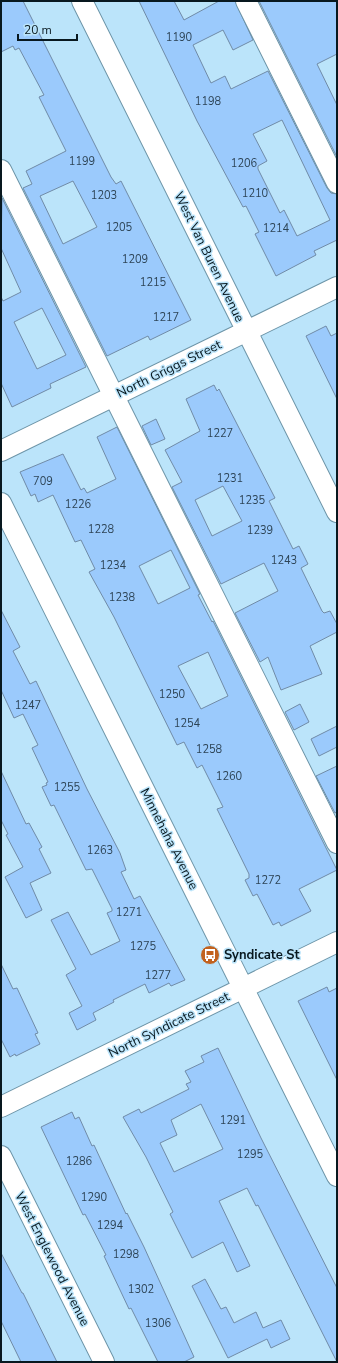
<svg xmlns="http://www.w3.org/2000/svg" width="338" height="1363" font-family="'Nunito Sans',sans-serif">
<rect width="100%" height="100%" fill="#bbe4fa"/>
<!-- building -->
<path fill="#9bcafc" stroke="#708ba7" fill-rule="evenodd" d="M 1,1 L 23,1 L 111,177 L 116,184 L 121,181 L 191,320 L 150,340 L 148,336 L 107,356 L 23,188 L 32,184 L 26,171 L 66,151 L 39,97 L 44,95 L 19,48 L 15,50 L 13,46 L 1,52 ZM 73,181 L 97,227 L 63,244 L 40,196 Z
M 139,1 L 174,1 L 184,20 L 219,1 L 235,1 L 253,40 L 233,50 L 223,30 L 193,45 L 211,83 L 225,76 L 231,89 L 268,71 L 327,188 L 331,193 L 337,194 L 337,240 L 314,251 L 316,255 L 276,276 L 255,234 L 259,232 L 246,206 L 243,207 L 197,121 ZM 282,120 L 330,220 L 297,236 L 284,210 L 280,213 L 258,169 L 258,166 L 267,161 L 253,134 Z
M 259,1 L 337,1 L 337,54 L 317,64 L 337,105 L 337,157 Z
M 2,198 L 86,367 L 50,384 L 51,388 L 12,407 L 1,383 L 1,297 L 3,301 L 21,292 L 1,248 ZM 42,308 L 66,355 L 37,369 L 14,322 Z
M 326,326 L 331,336 L 337,333 L 337,399 L 306,336 Z
M 214,385 L 217,391 L 219,389 L 275,498 L 269,501 L 293,549 L 299,546 L 308,564 L 301,568 L 322,611 L 324,613 L 330,611 L 337,624 L 337,632 L 310,646 L 322,674 L 281,690 L 268,657 L 260,662 L 235,613 L 278,591 L 264,563 L 221,584 L 172,487 L 182,482 L 165,450 L 200,431 L 186,399 ZM 223,486 L 242,521 L 212,536 L 195,500 Z
M 156,419 L 165,439 L 151,445 L 142,426 Z
M 117,427 L 200,594 L 198,595 L 212,622 L 213,621 L 337,870 L 299,889 L 311,911 L 281,926 L 279,922 L 273,925 L 257,894 L 253,896 L 245,880 L 249,878 L 249,874 L 217,809 L 223,807 L 202,765 L 197,768 L 184,742 L 177,745 L 114,617 L 89,572 L 95,569 L 81,540 L 75,542 L 53,495 L 38,502 L 35,494 L 31,496 L 20,472 L 63,454 L 81,490 L 84,488 L 87,493 L 116,479 L 97,437 ZM 171,550 L 190,588 L 158,604 L 139,566 ZM 208,652 L 228,696 L 201,709 L 178,666 Z
M 1,610 L 20,647 L 13,651 L 30,684 L 36,681 L 87,789 L 120,853 L 126,870 L 121,872 L 134,899 L 140,896 L 185,980 L 171,986 L 169,983 L 149,993 L 145,984 L 113,1000 L 114,1002 L 93,1013 L 96,1020 L 77,1030 L 69,1013 L 82,1006 L 66,975 L 76,969 L 51,920 L 68,912 L 91,955 L 120,941 L 107,913 L 112,911 L 112,909 L 92,869 L 86,870 L 54,805 L 51,806 L 42,787 L 47,785 L 46,783 L 48,782 L 32,748 L 38,745 L 23,714 L 14,718 L 1,690 Z
M 300,704 L 309,722 L 294,730 L 285,712 Z
M 337,726 L 337,747 L 319,756 L 311,739 Z
M 337,766 L 337,812 L 335,813 L 316,776 Z
M 1,771 L 26,824 L 29,823 L 42,847 L 39,849 L 51,873 L 30,883 L 42,910 L 26,918 L 5,877 L 23,867 L 6,835 L 8,834 L 1,820 Z
M 1,964 L 13,989 L 17,988 L 38,1033 L 35,1034 L 40,1044 L 16,1056 L 15,1054 L 10,1057 L 1,1039 Z
M 327,987 L 329,992 L 337,988 L 337,1080 L 298,1001 Z
M 218,1048 L 261,1138 L 337,1288 L 337,1362 L 258,1205 L 256,1206 L 247,1188 L 219,1201 L 250,1266 L 237,1272 L 223,1242 L 192,1258 L 170,1214 L 173,1212 L 146,1157 L 123,1117 L 139,1109 L 141,1113 L 189,1089 L 186,1084 L 191,1082 L 185,1071 L 204,1062 L 201,1056 ZM 201,1104 L 223,1149 L 174,1172 L 160,1143 L 177,1135 L 171,1120 Z
M 72,1112 L 75,1119 L 79,1117 L 92,1146 L 94,1145 L 126,1214 L 127,1213 L 144,1247 L 194,1357 L 184,1362 L 158,1362 L 131,1308 L 129,1309 L 104,1256 L 106,1255 L 85,1214 L 83,1215 L 41,1127 Z
M 1,1253 L 22,1293 L 23,1293 L 57,1362 L 21,1362 L 1,1321 Z
M 205,1279 L 221,1309 L 226,1307 L 234,1323 L 256,1312 L 263,1328 L 281,1320 L 290,1339 L 271,1348 L 267,1339 L 228,1358 L 192,1286 Z"/>
<g fill="none" stroke-linecap="round" stroke-linejoin="round">
<defs>
<path id="minor" d="M 82,1 L 337,512
M 246,1 L 337,183
M 1,170 L 337,843
M 1,451 L 337,287
M 1,503 L 337,1176
M 1,1107 L 337,942
M 1,1156 L 104,1362"/>
</defs>
<!-- minor casing -->
<use href="#minor" stroke="#6d95a8" stroke-width="22"/>
<!-- minor -->
<use href="#minor" stroke="#fff" stroke-width="20"/>
</g>
<!-- icons -->
<defs>
<symbol id="bus-disc" viewBox="-11 -11 22 22"><circle r="9.5" fill="#c2621e" stroke="#bbe4fa"/><path d="M-5-6H5V4H4V6H2V4H-2V6H-4V4H-5ZM-3.5-4V0h7V-4ZM-3.5 1.2v1.5H-2V1.2ZM2 1.2v1.5H3.5V1.2Z" fill="#fff"/></symbol>
</defs>
<g fill-rule="evenodd">
<use href="#bus-disc" x="199" y="944" width="22" height="22"/>
</g>
<g text-anchor="middle" dominant-baseline="central" stroke-width="3" stroke-linejoin="round" paint-order="stroke">
<!-- number labels -->
<g font-size="11" fill="#2d4456">
<text x="179" y="37">1190</text>
<text x="208" y="101">1198</text>
<text x="82" y="161">1199</text>
<text x="244" y="163">1206</text>
<text x="255" y="193">1210</text>
<text x="104" y="195">1203</text>
<text x="119" y="227">1205</text>
<text x="276" y="228">1214</text>
<text x="135" y="259">1209</text>
<text x="153" y="282">1215</text>
<text x="166" y="317">1217</text>
<text x="220" y="433">1227</text>
<text x="230" y="478">1231</text>
<text x="43" y="481">709</text>
<text x="252" y="500">1235</text>
<text x="78" y="504">1226</text>
<text x="101" y="529">1228</text>
<text x="260" y="530">1239</text>
<text x="284" y="560">1243</text>
<text x="113" y="565">1234</text>
<text x="122" y="597">1238</text>
<text x="172" y="694">1250</text>
<text x="28" y="705">1247</text>
<text x="187" y="723">1254</text>
<text x="209" y="749">1258</text>
<text x="229" y="776">1260</text>
<text x="67" y="787">1255</text>
<text x="100" y="850">1263</text>
<text x="268" y="880">1272</text>
<text x="129" y="912">1271</text>
<text x="143" y="946">1275</text>
<text x="158" y="975">1277</text>
<text x="233" y="1120">1291</text>
<text x="250" y="1154">1295</text>
<text x="79" y="1161">1286</text>
<text x="94" y="1197">1290</text>
<text x="110" y="1225">1294</text>
<text x="126" y="1254">1298</text>
<text x="141" y="1289">1302</text>
<text x="158" y="1323">1306</text>
</g>
<!-- street labels -->
<g font-size="13" fill="#08181f" stroke="#bbe4fa">
<text transform="translate(209 257) rotate(64)">West Van Buren Avenue</text>
<text transform="translate(169 369) rotate(-26)">North Griggs Street</text>
<text transform="translate(169 839) rotate(63)">Minnehaha Avenue</text>
<text transform="translate(169 1025) rotate(-26)">North Syndicate Street</text>
<text transform="translate(52 1259) rotate(63)">West Englewood Avenue</text>
</g>
<!-- poi labels -->
<g font-size="13" font-weight="bold" fill="#08181f" stroke="#bbe4fa" text-anchor="start">
<text x="224" y="955">Syndicate St</text>
</g>
</g>
<!-- border -->
<rect width="338" height="1363" fill="none" stroke="#08181f" stroke-width="4"/>
<!-- scale -->
<path d="M18 34v6h59v-6" fill="none" stroke="#08181f" stroke-width="2"/>
<text x="24" y="34" font-size="12" fill="#08181f" stroke="#bbe4fa" stroke-width="3" paint-order="stroke">20 m</text>
</svg>
